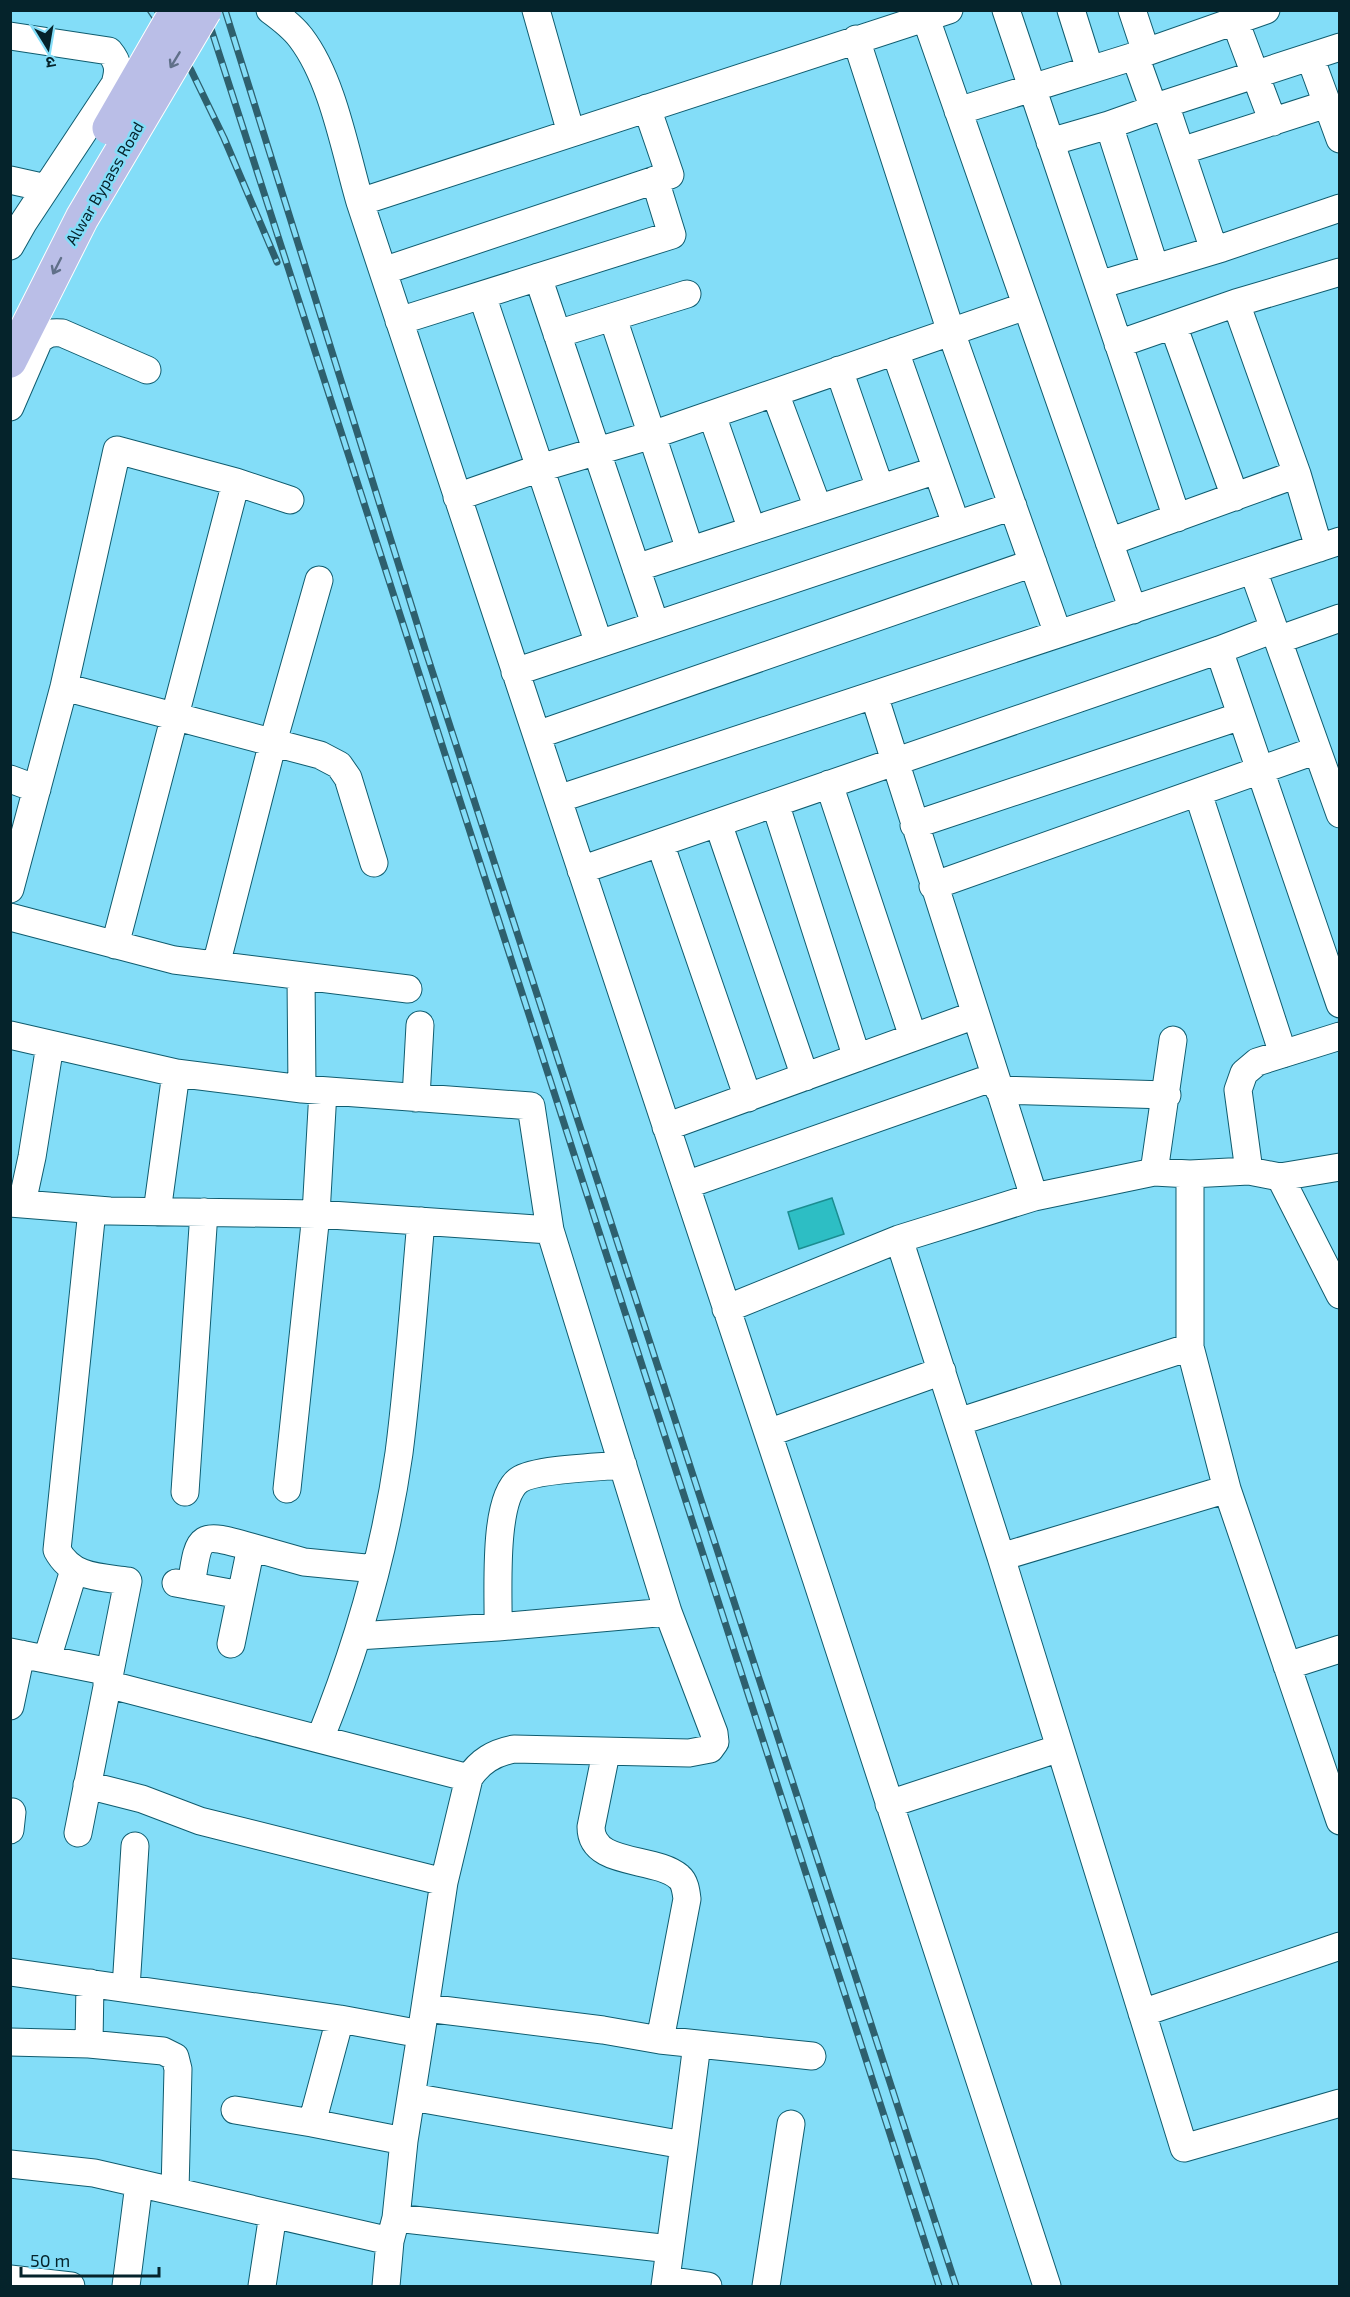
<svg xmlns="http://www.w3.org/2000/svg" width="1350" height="2297" font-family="'Exo 2','Noto Sans Devanagari',sans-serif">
<rect width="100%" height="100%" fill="#83ddf8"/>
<!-- building -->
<path fill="#2dbec4" stroke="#1b8d91" stroke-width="1.5" d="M 832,1198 L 844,1234 L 799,1249 L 788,1212 Z"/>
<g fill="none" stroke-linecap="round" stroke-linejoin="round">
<defs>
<path id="minor" d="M 270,10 C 281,18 293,27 301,38 C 333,80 345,151 360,202 L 816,1578 L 1047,2286
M 536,10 L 571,133
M 923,10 L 1133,610
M 1006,10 L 1177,518
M 1071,10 L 1090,70
M 1132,10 L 1146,52
M 1235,21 L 1273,122
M 10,36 L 109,51 C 119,63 119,70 115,84 L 23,223 L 10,246
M 856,39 L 951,332 L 1058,634
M 1310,57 L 1340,139
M 958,111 L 1135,56 L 1266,10
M 1109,125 L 1155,268
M 1050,142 L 1109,125 L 1154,109 L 1135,56
M 1181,151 L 1327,104
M 10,180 L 46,188
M 360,202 L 949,10
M 1214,250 L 1165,104 L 1340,47
M 383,271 L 670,175 L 647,108
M 538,277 L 655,624
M 1099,285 L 1222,248 L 1340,208
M 482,295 L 599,644
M 1236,303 L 1297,474 L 1319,548
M 613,318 L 690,550
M 399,321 L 672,235 L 655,180
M 1173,325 L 1235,497
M 557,334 L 687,294
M 1118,344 L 1236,303 L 1340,272
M 895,351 L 956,524
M 839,370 L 880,488
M 775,393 L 818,508
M 10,407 L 39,340 C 47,333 52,332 62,333 L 147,370
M 712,415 L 752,530
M 457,497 L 540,468 L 652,435 L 1026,306
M 1109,542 L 1297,474
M 636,568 L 937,470
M 1253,570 L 1340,814
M 1278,640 L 1340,618
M 1219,650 L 1340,1004
M 515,672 L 1013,506
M 64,687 L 320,755 L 339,765 L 348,778 L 374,863
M 874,695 L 1034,1197
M 537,735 L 1033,563
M 10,779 L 37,789
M 829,784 L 913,1037
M 1198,793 L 1283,1054
M 558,799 L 1340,541
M 775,803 L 857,1058
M 718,823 L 805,1077
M 914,825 L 1241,716
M 660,843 L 748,1098
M 581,870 L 1219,650 L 1274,629
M 933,886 L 1317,750
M 10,889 L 64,687 L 117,450 L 236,482 L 290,500
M 10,917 L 174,960 L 408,989
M 115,945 L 236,482
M 216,965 L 273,742 L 319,580
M 301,976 L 302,1089
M 10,1035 L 176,1073 L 302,1089 L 531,1106 L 550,1230 L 668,1612 L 714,1733 L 715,1742 L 710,1749 L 689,1753 L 514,1749 C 494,1753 480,1761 469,1778 L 444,1882 L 421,2034
M 999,1090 L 1167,1095
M 416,1098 L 420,1025
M 666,1127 L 975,1015
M 1249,1171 L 1238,1090 L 1244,1073 L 1257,1062 L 1340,1036
M 1154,1172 L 1173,1040
M 1190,1174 L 1190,1347 L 1227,1489
M 1280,1177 L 1340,1167
M 686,1185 L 994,1077
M 10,1203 L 110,1211 L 316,1214 L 550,1230
M 22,1203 L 32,1157 L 50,1045
M 157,1212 L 176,1073
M 899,1239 L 1001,1557
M 726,1309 L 899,1239 L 1034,1197 L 1154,1172 L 1190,1174 L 1249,1171 L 1280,1177 L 1340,1295
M 958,1422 L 1190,1347
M 768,1433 L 942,1371
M 287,1489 L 316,1214 L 323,1091
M 185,1492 L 204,1212
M 176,1583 L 241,1595
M 191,1586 C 199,1533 198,1532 251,1547
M 498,1627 L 668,1612
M 357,1636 L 498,1627 C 499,1596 492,1499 519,1480 C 535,1469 600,1467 623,1465
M 231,1644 L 251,1547 L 304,1562 L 376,1569
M 10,1652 L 110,1672
M 47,1659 L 74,1570
M 1287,1666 L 1340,1649
M 107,1684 L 469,1778
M 10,1706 L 21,1654
M 320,1739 C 357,1647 385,1552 399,1453 C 409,1376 414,1299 421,1221
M 606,1753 L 591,1827 C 591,1867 655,1856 679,1877 C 685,1882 686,1891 687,1899 L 660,2040
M 87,1785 L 142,1799 L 200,1821 L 444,1882
M 889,1804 L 1060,1748
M 1340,1821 L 1227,1489 L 1001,1557 L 1184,2148 L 1340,2103
M 10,1830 L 12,1812
M 78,1833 L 128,1581 C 99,1577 72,1578 57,1550 L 92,1210
M 10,1972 L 340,2019 L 421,2034 L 404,2141 L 396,2218 L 390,2241 L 386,2286
M 90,1983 L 89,2044 L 163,2051 L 175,2057 L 178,2069 L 175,2191
M 126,1988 L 135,1846
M 426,2008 L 603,2030 L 660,2040 L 812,2056
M 1142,2013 L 1340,1946
M 340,2019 L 312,2123 L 404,2141
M 10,2042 L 89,2044
M 412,2097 L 684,2145 L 665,2286
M 235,2110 L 312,2123
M 684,2145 L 697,2044
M 10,2164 L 94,2173 L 390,2241
M 396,2218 L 670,2249
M 10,2279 L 71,2286
M 666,2280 L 708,2286
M 126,2286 L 139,2184
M 262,2286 L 273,2214
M 766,2286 L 791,2124"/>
</defs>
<!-- minor casing -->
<use href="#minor" stroke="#0f5c6f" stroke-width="29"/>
<!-- minor -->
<use href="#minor" stroke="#fff" stroke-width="27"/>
<defs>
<path id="rail" d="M 150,10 L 191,70 L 224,138 L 277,262
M 205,10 L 939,2286
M 225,10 L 425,649 L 956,2286"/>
</defs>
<!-- rail casing -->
<use href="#rail" stroke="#2e606e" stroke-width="7"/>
<!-- rail -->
<use href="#rail" stroke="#83ddf8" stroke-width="4.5" stroke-dasharray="14" stroke-linecap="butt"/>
<defs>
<path id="major-bridge" d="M 109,128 L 177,10
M 10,361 L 82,218 L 205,10"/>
</defs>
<!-- major-bridge casing -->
<use href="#major-bridge" stroke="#fff" stroke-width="35" stroke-linecap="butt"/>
<!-- major-bridge -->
<use href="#major-bridge" stroke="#babee7" stroke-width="33"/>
</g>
<!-- one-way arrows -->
<defs><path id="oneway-shaft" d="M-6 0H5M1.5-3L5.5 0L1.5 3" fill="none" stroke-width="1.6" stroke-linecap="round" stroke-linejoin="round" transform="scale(1.5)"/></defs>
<g stroke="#607089">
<use href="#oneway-shaft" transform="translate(175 60) rotate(121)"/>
<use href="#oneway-shaft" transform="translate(57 266) rotate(117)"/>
</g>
<g text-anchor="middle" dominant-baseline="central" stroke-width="5" stroke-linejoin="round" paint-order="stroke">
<!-- street labels -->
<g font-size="16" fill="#05232b" stroke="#83ddf8">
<text transform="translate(104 183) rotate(-60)">Alwar Bypass Road</text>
</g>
</g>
<!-- border -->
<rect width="1350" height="2297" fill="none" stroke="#05232b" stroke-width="24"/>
<!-- north arrow -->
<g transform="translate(48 48) rotate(169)" stroke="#83ddf8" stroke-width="4.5" paint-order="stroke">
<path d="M0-4.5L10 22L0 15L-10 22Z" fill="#05232b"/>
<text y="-9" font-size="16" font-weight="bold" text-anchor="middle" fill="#05232b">उ</text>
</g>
<!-- scale -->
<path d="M21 2267v9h138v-9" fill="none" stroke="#05232b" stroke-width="3"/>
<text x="30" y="2267" font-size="18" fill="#05232b" stroke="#83ddf8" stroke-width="4.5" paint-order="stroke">50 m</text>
</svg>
